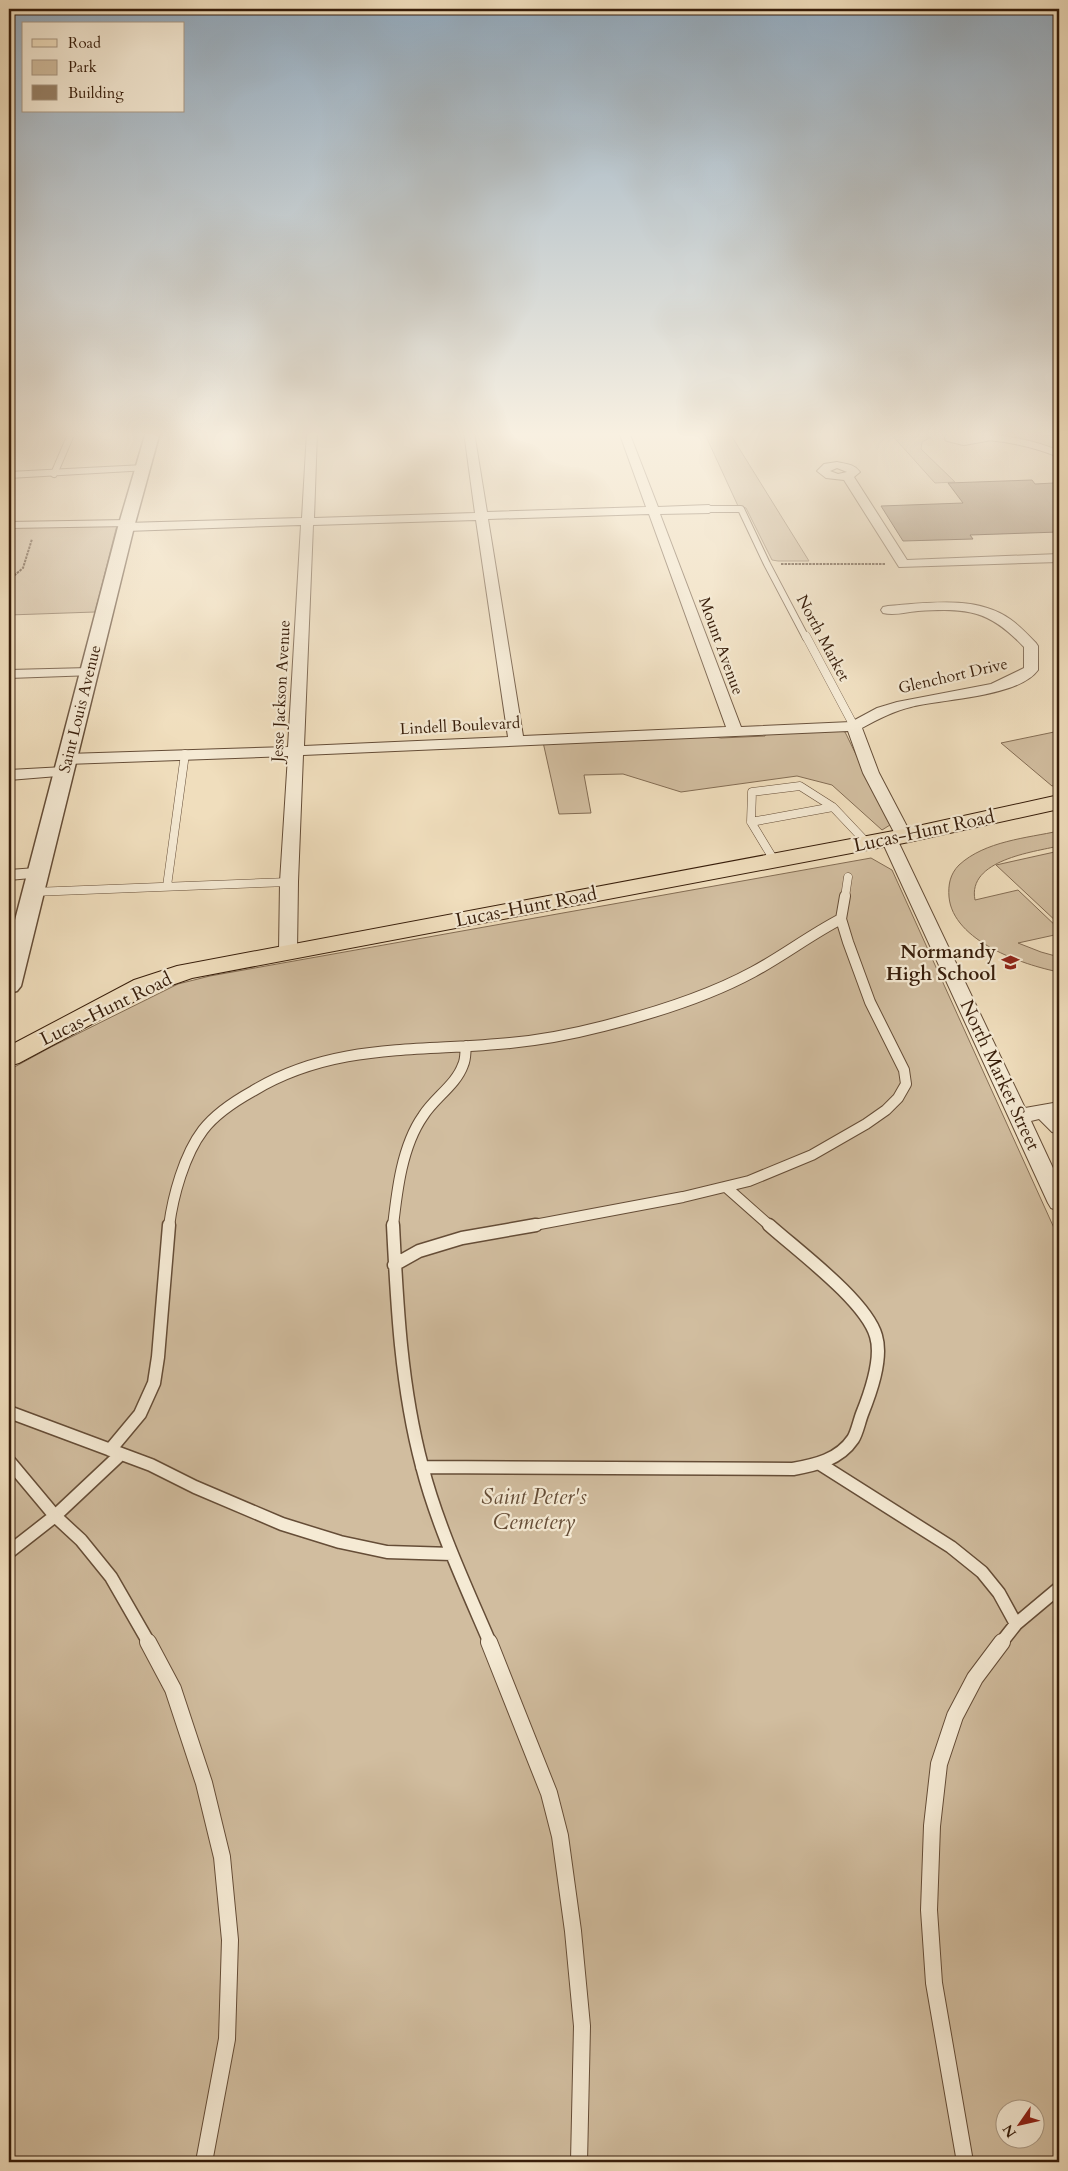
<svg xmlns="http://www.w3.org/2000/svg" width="1068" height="2171" font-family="Cardo,serif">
<rect width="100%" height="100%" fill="#f0debd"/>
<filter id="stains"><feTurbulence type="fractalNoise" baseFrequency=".004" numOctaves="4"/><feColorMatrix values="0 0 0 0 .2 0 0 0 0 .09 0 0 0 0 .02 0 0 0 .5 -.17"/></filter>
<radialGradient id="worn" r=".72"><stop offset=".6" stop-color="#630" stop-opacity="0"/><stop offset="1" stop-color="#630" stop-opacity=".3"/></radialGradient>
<!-- green -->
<path fill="#d1bd9f" stroke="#846d54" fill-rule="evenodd" d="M 704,432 L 729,432 L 809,561 L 778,561 L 772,560 L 746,508 L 738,506 Z
M 889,432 L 1004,432 L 1059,438 L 1059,450 L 967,433 L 937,434 L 922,442 L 921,449 L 955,482 L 935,483 Z
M 118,521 L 95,612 L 9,615 L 9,523 Z
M 839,729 L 845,732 L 847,736 L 890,825 L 882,830 L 832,785 L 797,776 L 681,792 L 623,774 L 584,775 L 591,813 L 559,814 L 543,742 L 704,735 L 721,738 L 765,736 L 766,732 Z
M 1059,731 L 1059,785 L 1052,786 L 1001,743 Z
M 1059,831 L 1059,846 C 1033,852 967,860 975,900 L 1018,890 L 1059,929 L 1059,934 L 1018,943 L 1041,952 L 1059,957 L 1059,972 C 1023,965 953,941 949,897 C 948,885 950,874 959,865 C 985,841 1027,838 1059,831 Z
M 1059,851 L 1059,924 L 996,865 Z
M 871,858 L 892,870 L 1059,1239 L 1059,2162 L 9,2162 L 9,1070 L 51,1047 L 178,984 L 210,976 ZM 1006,2108 L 1036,2108 L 1036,2138 L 1006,2138 Z"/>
<!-- building -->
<path fill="#978167" stroke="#371d0a" d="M 1032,480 L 1035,484 L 1054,483 L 1059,490 L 1059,532 L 970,535 L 973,539 L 903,541 L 881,506 L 963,503 L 948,483 Z"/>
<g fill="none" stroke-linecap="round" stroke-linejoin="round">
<defs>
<path id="service-far4" d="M 986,438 L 964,442 L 948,438 L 950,436 C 986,435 1025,440 1059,454
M 54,474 L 72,432
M 709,509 L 741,509 L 767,564 L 806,638
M 9,525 L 128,523"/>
<path id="service-far3" d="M 806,636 L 854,726
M 751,822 L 752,792 L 800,786 L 833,807
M 774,860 L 751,822 L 833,807 L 867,843
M 167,886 L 185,754
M 33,892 L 289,882
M 845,897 L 848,877"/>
<path id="service-far2" d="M 726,1187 L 770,1226
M 169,1226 C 173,1196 184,1155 203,1130 C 216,1113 235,1101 253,1091 C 334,1042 420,1052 510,1043 C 542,1040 573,1034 604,1026 C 655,1013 707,997 753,972 C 783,956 810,935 841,919
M 393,1226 C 397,1190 402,1146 423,1116 C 434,1098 456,1085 463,1065 C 466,1059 465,1052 466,1046
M 529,1226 L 683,1197 L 749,1181 L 812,1155 L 866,1124 L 886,1110 L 898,1098 L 906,1084 L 904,1070 L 870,1002 L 848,942 L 841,919 L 845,896"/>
<path id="service-far1" d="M 393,1225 C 397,1306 401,1387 422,1466 C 437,1525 466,1587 490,1643
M 394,1265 L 419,1251 L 462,1238 L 536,1225
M 9,1412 L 151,1465 L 195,1487 L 282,1524 L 340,1542 L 387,1552 L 452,1554
M 110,1450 L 140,1414 L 154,1383 L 158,1357 L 169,1225
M 9,1461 L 55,1516 L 81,1540 L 111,1577 L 149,1643
M 820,1464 L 951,1547 L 982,1572 L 999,1593 L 1016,1624
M 422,1467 L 793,1469 C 815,1465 839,1460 853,1439 C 857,1433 859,1422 862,1414 C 870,1394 883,1359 876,1336 C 866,1301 798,1251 769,1225
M 9,1552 L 55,1516 L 121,1454
M 1001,1643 L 1016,1624 L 1059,1588"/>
<path id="service" d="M 148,1642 L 173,1689 L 204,1783 L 222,1857 L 230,1940 L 227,2039 L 204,2162
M 489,1642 L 549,1793 L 560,1836 L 573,1931 L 582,2026 L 579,2162
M 965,2162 L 934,1983 L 929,1910 L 932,1826 L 939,1764 L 955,1716 L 975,1678 L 1002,1642"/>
<path id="minor" d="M 307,432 L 317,432 L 314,518 L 475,513 L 464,432 L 474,432 L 487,512 L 646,507 L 619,432 L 629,432 L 658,507 L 709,505 L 715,509 L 709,513 L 660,514 L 741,727 L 851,722 L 877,708 L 897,702 L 991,684 L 1024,668 L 1024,647 C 989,610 968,608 918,611 C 907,612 894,616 883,613 L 881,610 L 883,607 L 888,606 C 927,603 976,595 1010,619 C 1020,626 1028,635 1036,643 L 1038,646 L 1038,670 C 1019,697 942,699 911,707 C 894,711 878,719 862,728 L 879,773 L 912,836 L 910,839 L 898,839 L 896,836 L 863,773 L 848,731 L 303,755 L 298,882 L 297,951 L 294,955 L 288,956 L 282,955 L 279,951 L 280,882 L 288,756 L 67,764 L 62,762 L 59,759 L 62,756 L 67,754 L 288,747 L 301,525 L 126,531 L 120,527 L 126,523 L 302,518 ZM 649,514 L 726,727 L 523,736 L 488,519 ZM 476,520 L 508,737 L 304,746 L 313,525 Z
M 837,462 C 846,464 854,464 860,472 L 854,477 L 907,560 L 1059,554 L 1059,562 L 899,567 L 844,480 L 826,478 L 817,471 L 824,464 ZM 837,468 L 847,472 L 838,474 L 830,471 Z
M 144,465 L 150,468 L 148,470 L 9,478 L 9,472 Z
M 89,668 L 96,672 L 94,675 L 9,678 L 9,670 Z
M 64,767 L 70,769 L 72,772 L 70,775 L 9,780 L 9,770 Z
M 889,834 L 895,835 L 897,839 L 1025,1108 L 1059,1102 L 1059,1134 L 1052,1132 L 1039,1119 L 1031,1121 L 1059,1181 L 1059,1211 L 1051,1208 L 1048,1203 L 881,839 L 883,835 Z
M 36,868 L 42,869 L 45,873 L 42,877 L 9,880 L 9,870 Z"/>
<path id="tertiary" d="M 146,432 L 160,432 L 134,527 L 21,986 L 17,991 L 9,993 L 9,943 L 118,527 Z"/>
<path id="primary" d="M 1059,795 L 1059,809 L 904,843 L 192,978 L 152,992 L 19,1063 L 9,1066 L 9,1046 L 134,980 L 177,966 L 904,829 Z"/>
</defs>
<!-- service-far4 casing -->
<use href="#service-far4" stroke="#654d37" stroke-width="8"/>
<!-- service-far3 casing -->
<use href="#service-far3" stroke="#654d37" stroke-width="9"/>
<!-- service-far2 casing -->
<use href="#service-far2" stroke="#654d37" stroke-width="12"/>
<!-- service-far1 casing -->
<use href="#service-far1" stroke="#654d37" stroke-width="15"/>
<!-- service casing -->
<use href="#service" stroke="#654d37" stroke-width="18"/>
<!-- minor casing -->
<use href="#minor" stroke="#654d37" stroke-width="2"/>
<!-- tertiary casing -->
<use href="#tertiary" stroke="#654d37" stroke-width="3"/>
<!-- primary casing -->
<use href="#primary" stroke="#371d0a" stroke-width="2"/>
<!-- path -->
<path stroke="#371d0a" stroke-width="2" stroke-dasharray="2.5 1" stroke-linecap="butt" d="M 781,564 L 885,564
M 9,580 L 23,568 L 32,539"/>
<!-- service-far4 -->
<use href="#service-far4" stroke="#f5ead4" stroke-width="6"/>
<!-- service-far3 -->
<use href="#service-far3" stroke="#f5ead4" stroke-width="8"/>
<!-- service-far2 -->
<use href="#service-far2" stroke="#f5ead4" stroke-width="10"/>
<!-- service-far1 -->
<use href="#service-far1" stroke="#f5ead4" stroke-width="12"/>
<!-- service -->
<use href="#service" stroke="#f5ead4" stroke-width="16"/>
<!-- minor -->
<use href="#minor" fill="#f5ead4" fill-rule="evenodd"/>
<!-- tertiary -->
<use href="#tertiary" fill="#f5ead4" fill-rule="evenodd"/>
<!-- primary -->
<use href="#primary" fill="#f0debd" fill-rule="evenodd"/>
<defs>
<path id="rail" d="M 1029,432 L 1059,435"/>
</defs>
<!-- rail casing -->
<use href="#rail" stroke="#371d0a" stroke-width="4"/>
<!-- rail -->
<use href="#rail" stroke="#f5ead4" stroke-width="2.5" stroke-dasharray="7" stroke-linecap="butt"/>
</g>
<!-- sky -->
<linearGradient id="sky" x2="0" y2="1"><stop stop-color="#92aabe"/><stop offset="0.59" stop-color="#f8f0e1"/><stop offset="1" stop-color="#f8f0e1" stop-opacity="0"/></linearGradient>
<rect width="1068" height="736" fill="url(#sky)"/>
<!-- icons -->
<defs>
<symbol id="school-bare" viewBox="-9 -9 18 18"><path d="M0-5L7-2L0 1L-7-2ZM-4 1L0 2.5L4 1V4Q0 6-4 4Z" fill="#8f2418" stroke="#f5ead4" stroke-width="2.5" paint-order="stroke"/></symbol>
</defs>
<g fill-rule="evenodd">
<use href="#school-bare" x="998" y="950" width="25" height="25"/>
</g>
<g text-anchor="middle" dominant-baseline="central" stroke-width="4.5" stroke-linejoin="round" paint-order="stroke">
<!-- far-street labels -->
<g font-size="16" fill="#371d0a" stroke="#f5ead4">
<text transform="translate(823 638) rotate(62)">North Market</text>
<text transform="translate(721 646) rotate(70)">Mount Avenue</text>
<text transform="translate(953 676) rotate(-13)">Glenchort Drive</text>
<text transform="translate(281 691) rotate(-87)">Jesse Jackson Avenue</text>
<text transform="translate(80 709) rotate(-76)">Saint Louis Avenue</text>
<text transform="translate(460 726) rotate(-3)">Lindell Boulevard</text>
</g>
<!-- street labels -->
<g font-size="19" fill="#371d0a" stroke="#f5ead4">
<text transform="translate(924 831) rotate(-12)">Lucas-Hunt Road</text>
<text transform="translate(526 907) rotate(-11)">Lucas-Hunt Road</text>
<text transform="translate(106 1009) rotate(-26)">Lucas-Hunt Road</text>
<text transform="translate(1000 1075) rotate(65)">North Market Street</text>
</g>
<!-- poi labels -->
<g font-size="19" font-weight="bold" fill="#371d0a" stroke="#f5ead4" text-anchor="end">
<text x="996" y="952">Normandy<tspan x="996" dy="22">High School</tspan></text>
</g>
<!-- near-park labels -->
<g font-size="22" font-style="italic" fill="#654d37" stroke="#f5ead4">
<text x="534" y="1497">Saint Peter's<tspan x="534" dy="25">Cemetery</tspan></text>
</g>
</g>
<!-- margin -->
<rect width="1068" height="2171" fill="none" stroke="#f0debd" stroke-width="30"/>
<rect x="10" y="10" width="1048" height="2151" fill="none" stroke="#371d0a" stroke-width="2.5"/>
<rect x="15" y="15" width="1038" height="2141" fill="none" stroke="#371d0a"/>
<!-- legend -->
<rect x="22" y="22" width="162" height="90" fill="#f5ead4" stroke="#a99883"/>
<rect x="32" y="39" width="25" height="8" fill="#f0debd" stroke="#a99883"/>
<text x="68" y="48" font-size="15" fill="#371d0a">Road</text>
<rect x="32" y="60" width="25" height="15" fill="#d1bd9f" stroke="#a99883"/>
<text x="68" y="72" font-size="15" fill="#371d0a">Park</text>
<rect x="32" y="85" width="25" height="15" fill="#978167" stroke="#a99883"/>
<text x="68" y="98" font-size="15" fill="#371d0a">Building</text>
<!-- north arrow -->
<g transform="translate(1020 2124) rotate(236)"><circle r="24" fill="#f5ead4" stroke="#a99883"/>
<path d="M0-4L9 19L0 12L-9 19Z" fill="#8f2418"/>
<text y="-8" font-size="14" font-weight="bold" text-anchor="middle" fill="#371d0a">N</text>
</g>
<rect width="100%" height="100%" filter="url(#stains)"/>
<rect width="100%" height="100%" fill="url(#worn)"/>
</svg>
